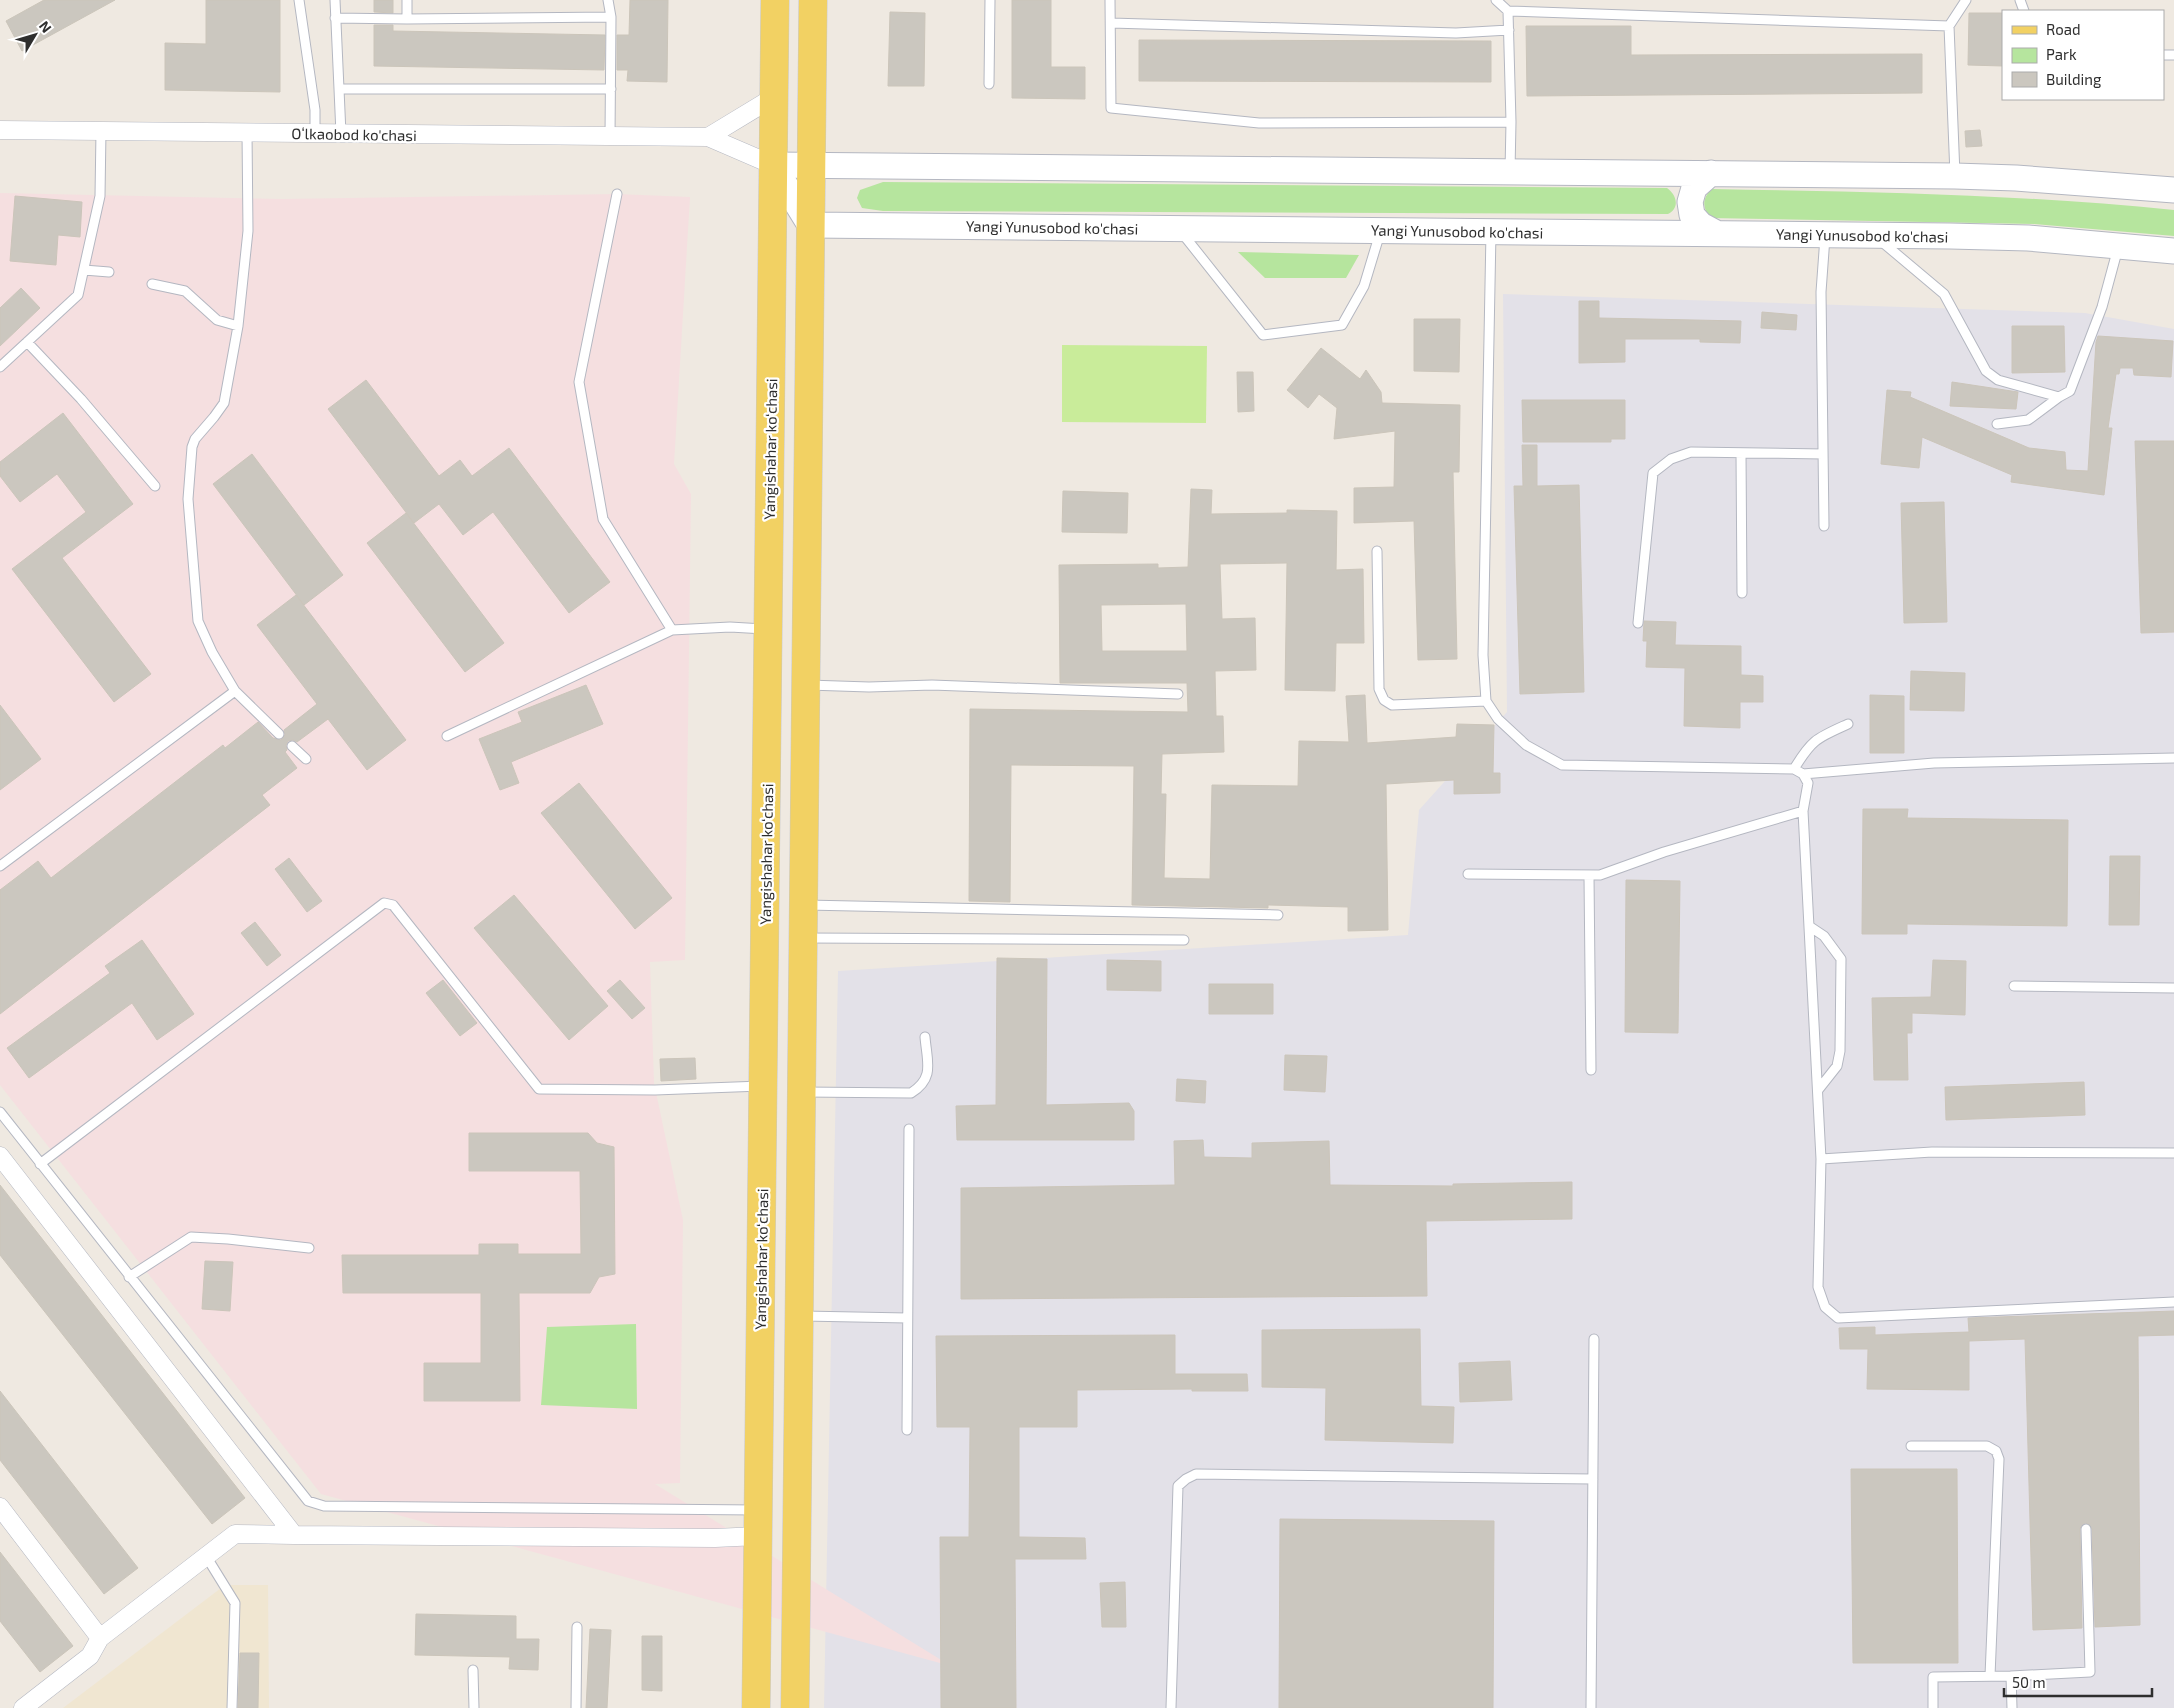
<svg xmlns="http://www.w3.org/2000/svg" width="2174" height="1708" font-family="'Exo 2',sans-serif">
<rect width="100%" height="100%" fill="#efe9e1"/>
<!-- industrial -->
<path fill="#e3e1e8" d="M 1503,294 L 2085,313 L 2174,329 L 2174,1708 L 824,1708 L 838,971 L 1408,935 L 1419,810 L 1507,712 Z"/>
<!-- education -->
<path fill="#f0e6d1" d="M 225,1585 L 268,1585 L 269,1708 L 63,1708 Z"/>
<!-- medical -->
<path fill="#f5dfe0" d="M 0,193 L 283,199 L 617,194 L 690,197 L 674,464 L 691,494 L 685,960 L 650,962 L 654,1083 L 683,1220 L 680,1483 L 655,1484 L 951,1666 L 321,1494 L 0,1085 Z"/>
<!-- green -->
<path fill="#b6e59e" d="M 883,182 L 1667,188 C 1677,195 1680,208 1668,214 L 883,211 L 862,208 L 857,198 L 860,190 Z
M 1712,189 C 1866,192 2020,194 2174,210 L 2174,236 L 2034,224 L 1710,218 C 1703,208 1701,199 1712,189 Z
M 1238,252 L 1359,255 L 1346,278 L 1265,278 Z
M 636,1324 L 637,1409 L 541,1405 L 547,1327 Z"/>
<!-- pitch -->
<path fill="#c9ec9a" d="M 1062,345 L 1207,346 L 1206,423 L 1062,422 Z"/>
<!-- building -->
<path fill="#cbc7bf" stroke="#cbc5ba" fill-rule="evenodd" d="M 44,0 L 115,0 L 22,51 L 6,21 Z
M 206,0 L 280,0 L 280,92 L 165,90 L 165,43 L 206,44 Z
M 374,0 L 393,0 L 393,13 L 374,12 Z
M 630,0 L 668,0 L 667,82 L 627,81 L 628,70 L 617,70 L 617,35 L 629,35 Z
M 1012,0 L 1051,0 L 1051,67 L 1085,67 L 1085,99 L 1012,98 Z
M 890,12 L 925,13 L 924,86 L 888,86 Z
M 1969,13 L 2003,13 L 2003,66 L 1968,65 Z
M 374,25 L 393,25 L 393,31 L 605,35 L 604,70 L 374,66 Z
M 1526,26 L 1631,26 L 1631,55 L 1922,54 L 1922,93 L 1527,96 Z
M 1139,40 L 1491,41 L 1491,82 L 1139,81 Z
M 1980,130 L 1982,146 L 1966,147 L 1965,131 Z
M 15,196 L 82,202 L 80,237 L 58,235 L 56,265 L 10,261 Z
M 21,288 L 40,308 L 0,346 L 0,308 Z
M 1579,301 L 1599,301 L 1599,318 L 1741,321 L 1740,343 L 1700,342 L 1700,339 L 1625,339 L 1625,362 L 1579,363 Z
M 1762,312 L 1797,315 L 1796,330 L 1761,328 Z
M 1414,319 L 1460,319 L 1459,372 L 1414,371 Z
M 2012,326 L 2064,326 L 2065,372 L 2012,373 Z
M 2098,336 L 2173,341 L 2171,377 L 2134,375 L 2133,368 L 2120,368 L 2119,374 L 2116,374 L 2108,428 L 2112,428 L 2104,495 L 2011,482 L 2012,475 L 1922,437 L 1919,468 L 1881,464 L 1887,390 L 1911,392 L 1910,397 L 2029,448 L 2065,452 L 2066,470 L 2088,471 L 2096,342 Z
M 1321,348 L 1360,379 L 1366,370 L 1381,392 L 1382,403 L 1460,405 L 1459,472 L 1453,472 L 1457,659 L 1418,660 L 1414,521 L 1354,523 L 1354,488 L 1394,487 L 1395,431 L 1334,439 L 1337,408 L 1319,394 L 1308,408 L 1287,390 Z
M 1237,372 L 1253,372 L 1254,411 L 1238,412 Z
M 366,380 L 439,476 L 460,460 L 472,476 L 509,448 L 610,582 L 569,613 L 493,512 L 463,535 L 439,504 L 414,523 L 328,409 Z
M 1952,382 L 2018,392 L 2016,409 L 1950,406 Z
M 1522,400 L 1625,400 L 1625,439 L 1611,439 L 1611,442 L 1523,442 Z
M 63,413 L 133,504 L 62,558 L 151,674 L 114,702 L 12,569 L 86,512 L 57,474 L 20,502 L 0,476 L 0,462 Z
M 2135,441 L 2174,441 L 2174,632 L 2141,633 Z
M 1522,445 L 1537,445 L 1537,486 L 1579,485 L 1584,692 L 1520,694 L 1514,486 L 1523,486 Z
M 252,454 L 343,575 L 304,605 L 213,484 Z
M 1191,489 L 1212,490 L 1211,514 L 1287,513 L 1287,510 L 1337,511 L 1336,570 L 1363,569 L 1364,643 L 1336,643 L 1335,691 L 1285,690 L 1287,563 L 1220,564 L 1222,619 L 1255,618 L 1256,670 L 1215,671 L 1216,716 L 1223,716 L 1224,752 L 1162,754 L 1161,794 L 1166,794 L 1164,878 L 1210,879 L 1212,785 L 1298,786 L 1299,741 L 1349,742 L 1346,696 L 1365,695 L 1367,743 L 1456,737 L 1457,724 L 1494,725 L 1493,773 L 1500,773 L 1500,793 L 1454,794 L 1454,780 L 1386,784 L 1388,930 L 1348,931 L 1348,907 L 1268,905 L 1268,908 L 1132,905 L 1134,766 L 1011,765 L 1010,902 L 969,901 L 970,709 L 1188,712 L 1187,683 L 1060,683 L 1059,565 L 1158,564 L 1158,568 L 1188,567 ZM 1186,604 L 1187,651 L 1102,651 L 1101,605 Z
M 1063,491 L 1128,493 L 1127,533 L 1062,532 Z
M 1944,502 L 1947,622 L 1904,623 L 1901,503 Z
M 406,513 L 504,643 L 465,672 L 367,543 Z
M 296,595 L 406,740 L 367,770 L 328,719 L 297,742 L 293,740 L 288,741 L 286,745 L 287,750 L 285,752 L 297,768 L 262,795 L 270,805 L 0,1014 L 0,890 L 38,861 L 51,878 L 223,745 L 225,748 L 258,722 L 273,738 L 281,740 L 285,735 L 284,730 L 317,704 L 257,625 Z
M 1644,621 L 1676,622 L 1675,645 L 1741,646 L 1741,675 L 1763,676 L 1763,702 L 1740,702 L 1740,728 L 1684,726 L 1685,668 L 1646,667 L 1647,641 L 1643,641 Z
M 1911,671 L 1965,673 L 1964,711 L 1910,710 Z
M 586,685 L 603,724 L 511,762 L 519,783 L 500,790 L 479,739 L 522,722 L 518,712 Z
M 1870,695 L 1904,696 L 1904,753 L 1870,753 Z
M 0,705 L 41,759 L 0,790 Z
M 579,783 L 672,898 L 635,929 L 541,813 Z
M 1863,809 L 1908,809 L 1907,818 L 2068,820 L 2067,926 L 1907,924 L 1907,934 L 1862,934 Z
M 2110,856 L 2140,856 L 2139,925 L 2109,925 Z
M 289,858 L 322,901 L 307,912 L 275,869 Z
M 1626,880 L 1680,881 L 1678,1033 L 1625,1032 Z
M 514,895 L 608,1006 L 569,1040 L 474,928 Z
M 255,922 L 281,955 L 267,966 L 241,933 Z
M 142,940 L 194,1014 L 157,1040 L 132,1003 L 29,1078 L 7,1048 L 110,973 L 105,966 Z
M 997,958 L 1047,959 L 1046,1105 L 1129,1103 L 1134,1111 L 1134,1140 L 957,1140 L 956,1106 L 996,1105 Z
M 1107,960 L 1161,961 L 1161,991 L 1107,990 Z
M 1933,960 L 1966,961 L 1965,1015 L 1912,1013 L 1912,1033 L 1907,1033 L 1908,1080 L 1874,1080 L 1872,998 L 1931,997 Z
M 443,980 L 477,1023 L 460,1036 L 426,993 Z
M 620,980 L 645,1008 L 632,1019 L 607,991 Z
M 1209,984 L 1273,984 L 1273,1014 L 1209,1014 Z
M 1285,1055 L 1327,1056 L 1325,1092 L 1284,1090 Z
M 695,1058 L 696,1079 L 661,1081 L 660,1059 Z
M 1177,1079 L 1206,1081 L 1205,1103 L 1176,1101 Z
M 2084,1082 L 2085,1115 L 1946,1120 L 1945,1087 Z
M 469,1133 L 588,1133 L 597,1143 L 614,1147 L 615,1274 L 599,1277 L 590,1293 L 519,1293 L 520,1401 L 424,1401 L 424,1363 L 481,1363 L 481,1293 L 343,1293 L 342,1255 L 479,1255 L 479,1244 L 518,1244 L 518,1254 L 581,1254 L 580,1171 L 469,1171 Z
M 1203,1140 L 1204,1157 L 1252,1158 L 1252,1143 L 1329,1141 L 1330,1185 L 1453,1186 L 1453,1184 L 1572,1182 L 1572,1219 L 1426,1221 L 1427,1296 L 961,1299 L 961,1188 L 1175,1185 L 1174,1141 Z
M 0,1185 L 245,1498 L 212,1524 L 0,1255 Z
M 205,1261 L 233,1262 L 230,1311 L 202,1309 Z
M 2174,1311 L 2174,1335 L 2138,1336 L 2140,1625 L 2095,1627 L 2092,1529 L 2089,1524 L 2085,1523 L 2081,1526 L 2080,1529 L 2082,1628 L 2033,1630 L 2025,1339 L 1969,1341 L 1969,1390 L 1867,1389 L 1868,1349 L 1840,1349 L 1839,1328 L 1875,1327 L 1875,1335 L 1969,1332 L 1968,1318 Z
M 1420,1329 L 1421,1406 L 1454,1407 L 1453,1443 L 1325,1440 L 1326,1388 L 1262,1387 L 1262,1330 Z
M 1175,1335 L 1175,1374 L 1247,1374 L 1248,1391 L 1192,1391 L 1192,1389 L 1077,1390 L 1077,1427 L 1019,1427 L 1019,1537 L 1085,1538 L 1086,1559 L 1015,1559 L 1016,1708 L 941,1708 L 940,1537 L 969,1537 L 970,1427 L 937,1427 L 936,1336 Z
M 1510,1361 L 1512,1400 L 1460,1402 L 1459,1363 Z
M 0,1391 L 138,1568 L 104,1594 L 0,1460 Z
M 1851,1469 L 1957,1469 L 1958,1663 L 1853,1663 Z
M 1280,1519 L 1494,1521 L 1493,1708 L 1279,1708 Z
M 0,1552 L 73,1646 L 40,1672 L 0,1621 Z
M 1125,1582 L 1126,1627 L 1102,1627 L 1100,1583 Z
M 416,1614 L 516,1616 L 516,1639 L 539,1639 L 538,1670 L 509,1669 L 510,1657 L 415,1655 Z
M 590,1629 L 611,1630 L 607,1708 L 586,1708 Z
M 642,1636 L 662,1636 L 662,1691 L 642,1690 Z
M 240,1653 L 259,1653 L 258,1708 L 238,1708 Z"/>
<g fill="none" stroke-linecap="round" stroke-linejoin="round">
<defs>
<path id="service" d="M 299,0 L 315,110 L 315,133
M 335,0 L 339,89 L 611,89
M 407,0 L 407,19 L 611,17
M 608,0 L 611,17 L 610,136
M 1110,0 L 1111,108 L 1259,123 L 1511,122
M 1496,0 L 1508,11 L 1511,122 L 1510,171
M 2020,0 L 2024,11
M 1508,11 L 1949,26
M 335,18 L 407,19
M 1111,23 L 1456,33 L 1509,30
M 2163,55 L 2174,55
M 989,84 L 990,0
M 339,89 L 341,134
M 247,133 L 248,231 L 238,326 L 224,403 L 214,417 L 195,439 L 192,447 L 188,499 L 198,621 L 212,652 L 235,691 L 279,734
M 1955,175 L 1949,26 L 1966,0
M 617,194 L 579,382 L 603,519 L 672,630
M 1491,232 L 1483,655 L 1486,701 L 1498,719 L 1526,745 L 1562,765 L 1794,769 L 1803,774 L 1808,783 L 1803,811 L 1821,1159 L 1818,1287 L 1825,1307 L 1838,1318 L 2174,1302
M 1182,233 L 1263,335 L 1342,325 L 1364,286 L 1380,233
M 1881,241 L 1944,294 L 1986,371 L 1998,380 L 2059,397 L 2070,391 L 2102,307 L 2118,248
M 84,270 L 109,272
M 152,284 L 185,291 L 217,320 L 238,326
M 27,342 L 81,399 L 155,486
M 0,367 L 78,295 L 100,196 L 101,131
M 1997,424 L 2028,420 L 2059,397
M 1741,453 L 1742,593
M 1824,526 L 1821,292 L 1825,237
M 1377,551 L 1379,689 L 1384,700 L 1392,705 L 1486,701
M 1638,623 L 1653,473 L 1671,459 L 1691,452 L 1823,454
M 808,685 L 869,687 L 932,685 L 1178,694
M 447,736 L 672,630 L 730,627 L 765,629
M 292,746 L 306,759
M 1794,769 C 1812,739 1817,738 1848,724
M 1803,774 L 1934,763 L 2174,758
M 0,866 L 235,691
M 1468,874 L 1600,875 L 1664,852 L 1803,811
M 1589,876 L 1591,1070
M 806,905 L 1278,915
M 1809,926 L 1824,936 L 1841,959 L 1840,1051 L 1837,1066 L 1818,1090
M 805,938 L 1184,940
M 2014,986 L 2174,988
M 804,1092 L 911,1093 C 935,1078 927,1062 925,1037
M 0,1112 L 308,1501 L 324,1506 L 756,1510
M 1821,1159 L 1932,1152 L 2174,1153
M 40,1164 L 384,903 L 393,905 L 539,1089 L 655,1090 L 761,1086
M 129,1277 L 191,1237 L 228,1239 L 309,1248
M 803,1316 L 907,1318
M 907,1430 L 909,1129
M 1911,1446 L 1987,1446 L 1996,1451 L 1999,1459 L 1990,1676
M 206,1556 L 235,1603 L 232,1708
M 473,1670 L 474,1708
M 576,1708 L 577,1627
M 1171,1708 L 1178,1486 L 1186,1479 L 1196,1474 L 1593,1479
M 1591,1708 L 1594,1339
M 1933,1708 L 1933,1677 L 2011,1676
M 2012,1708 L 2011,1676 L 2090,1672 L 2086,1529"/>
<path id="minor" d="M 0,130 L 708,137 L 773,165
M 708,137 L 774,97
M 0,1156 L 294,1535 L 715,1538 L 758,1536
M 0,1507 L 100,1638
M 23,1708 L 90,1656 L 100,1638 L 235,1534 L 294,1535"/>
<path id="secondary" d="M 773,165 L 810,225 L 1950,236 L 2028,238 L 2174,251
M 773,165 L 1955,176 L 2016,178 L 2174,190
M 1711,173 L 1694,188 L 1690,202 L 1692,215 L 1701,225 L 1716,233"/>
<path id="primary" d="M 756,1708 L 775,0
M 795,1708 L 813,0"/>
</defs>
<!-- service casing -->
<use href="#service" stroke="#b4b7c1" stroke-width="11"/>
<!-- minor casing -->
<use href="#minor" stroke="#b4b7c1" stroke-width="19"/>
<!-- secondary casing -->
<use href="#secondary" stroke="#b4b7c1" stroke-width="27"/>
<!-- primary casing -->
<use href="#primary" stroke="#c9c9c9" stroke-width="29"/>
<!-- service -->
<use href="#service" stroke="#fff" stroke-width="9"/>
<!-- minor -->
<use href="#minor" stroke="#fff" stroke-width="18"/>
<!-- secondary -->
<use href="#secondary" stroke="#fff" stroke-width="25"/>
<!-- primary -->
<use href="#primary" stroke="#f2d163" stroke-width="28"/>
</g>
<g text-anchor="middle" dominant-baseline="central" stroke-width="4.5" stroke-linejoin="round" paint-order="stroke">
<!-- street labels -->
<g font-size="15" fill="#2e2e2e" stroke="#fff">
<text transform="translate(354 134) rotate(1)">Oʻlkaobod ko'chasi</text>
<text transform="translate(1052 227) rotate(1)">Yangi Yunusobod ko'chasi</text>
<text transform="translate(1457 231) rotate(1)">Yangi Yunusobod ko'chasi</text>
<text transform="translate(1862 235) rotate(1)">Yangi Yunusobod ko'chasi</text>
<text transform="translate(770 449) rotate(-89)">Yangishahar ko‘chasi</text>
<text transform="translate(766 854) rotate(-89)">Yangishahar ko‘chasi</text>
<text transform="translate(761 1259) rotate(-89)">Yangishahar ko‘chasi</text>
</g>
</g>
<!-- legend -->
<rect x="2002" y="10" width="162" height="90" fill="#ffffff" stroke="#ababab"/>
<rect x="2012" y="26" width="25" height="8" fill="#f2d163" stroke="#ababab"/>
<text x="2046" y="35" font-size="15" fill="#2e2e2e">Road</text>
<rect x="2012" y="48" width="25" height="15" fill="#b6e59e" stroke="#ababab"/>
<text x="2046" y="60" font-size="15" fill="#2e2e2e">Park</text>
<rect x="2012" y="72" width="25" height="15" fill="#cbc7bf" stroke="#ababab"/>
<text x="2046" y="85" font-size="15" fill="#2e2e2e">Building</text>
<!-- north arrow -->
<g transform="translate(35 35) rotate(52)" stroke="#ffffff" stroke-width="4" paint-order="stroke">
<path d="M0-4L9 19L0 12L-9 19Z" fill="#2e2e2e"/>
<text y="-8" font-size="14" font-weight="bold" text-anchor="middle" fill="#2e2e2e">N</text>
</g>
<!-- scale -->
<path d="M2004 1688v8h148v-8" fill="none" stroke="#2e2e2e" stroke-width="2.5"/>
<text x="2012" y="1688" font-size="15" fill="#2e2e2e" stroke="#ffffff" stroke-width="4" paint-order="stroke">50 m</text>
</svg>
